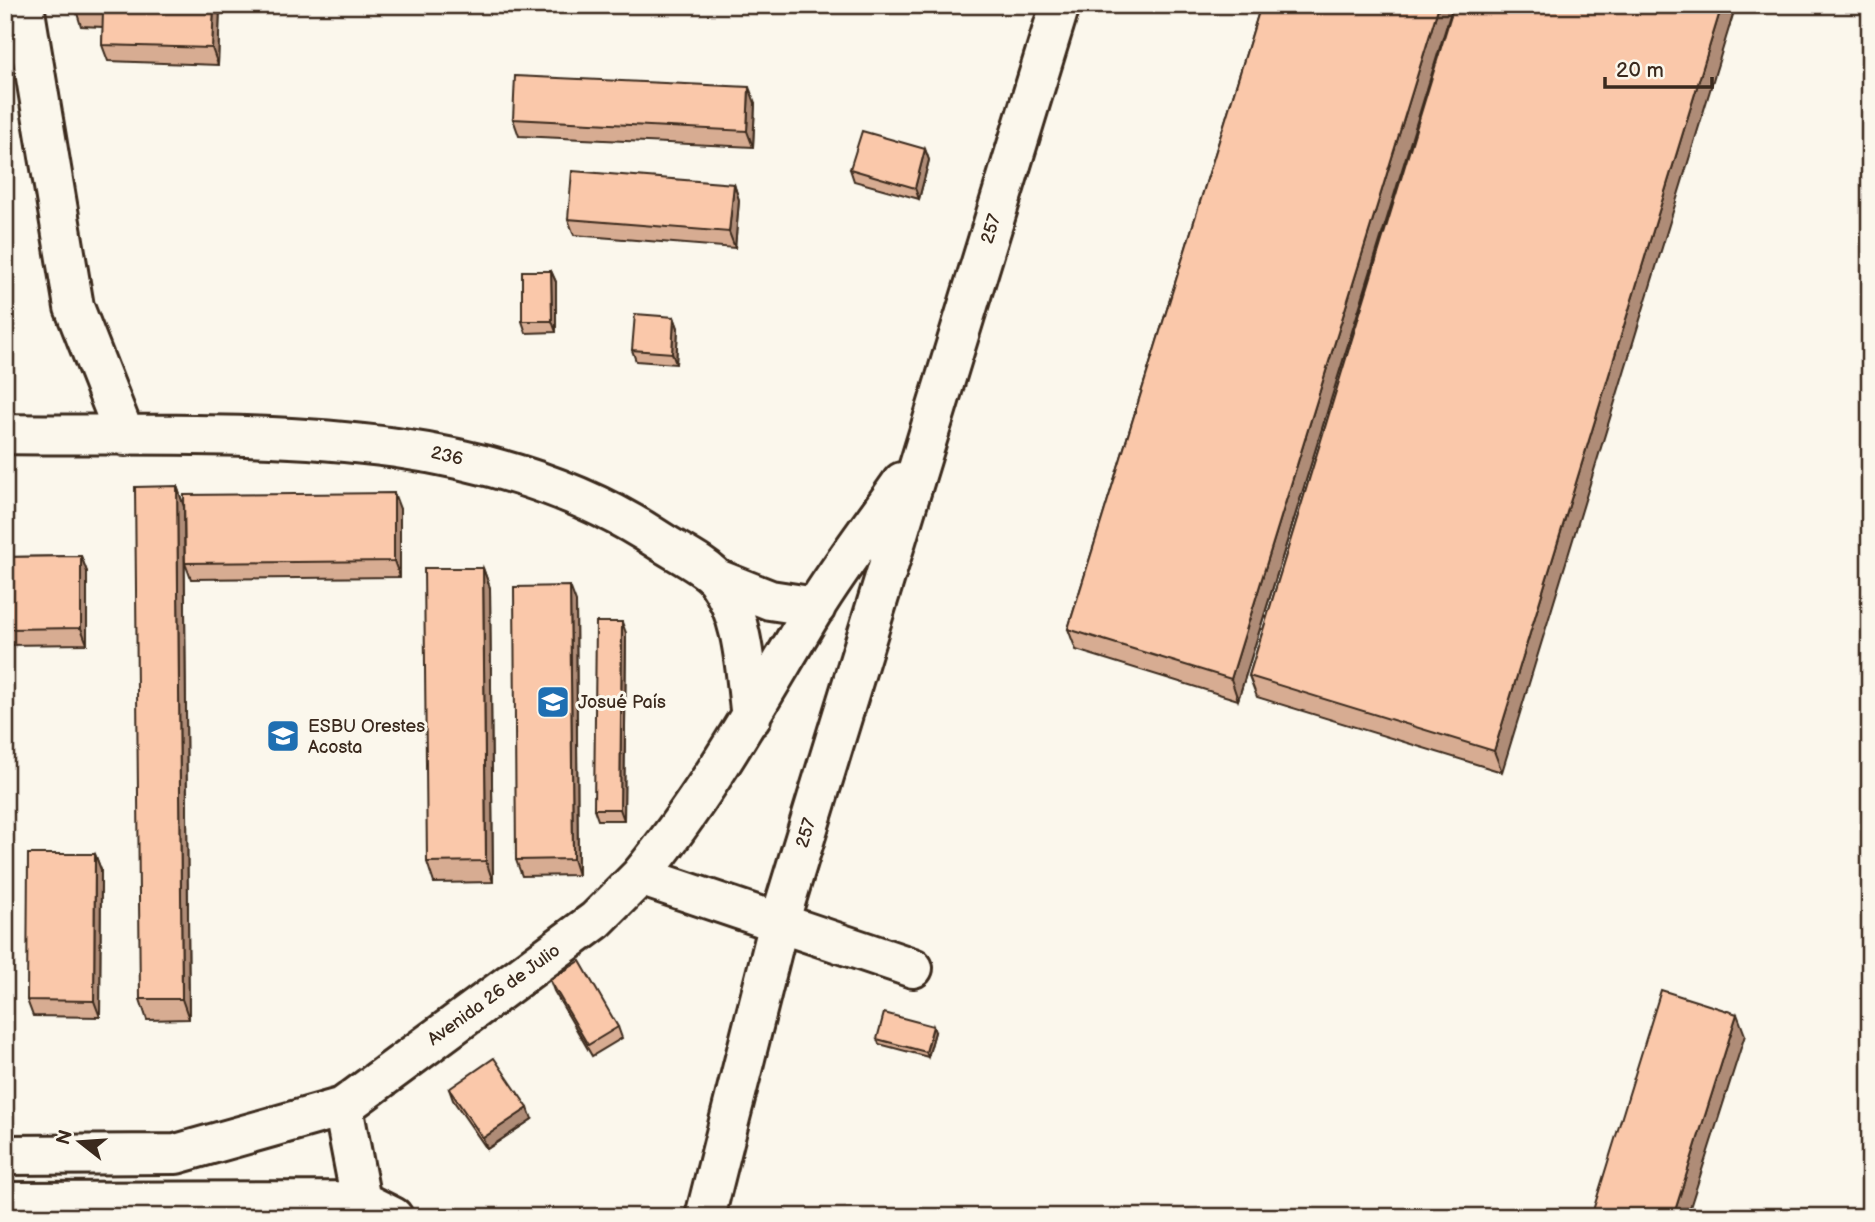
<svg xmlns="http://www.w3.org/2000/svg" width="1875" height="1222" font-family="'Balsamiq Sans',sans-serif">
<rect width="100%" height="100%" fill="#fbf7ec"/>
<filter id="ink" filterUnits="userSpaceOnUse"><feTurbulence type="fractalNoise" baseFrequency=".0143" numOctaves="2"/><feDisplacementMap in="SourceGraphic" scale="14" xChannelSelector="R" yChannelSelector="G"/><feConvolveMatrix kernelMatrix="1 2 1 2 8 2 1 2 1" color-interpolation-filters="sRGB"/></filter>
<g filter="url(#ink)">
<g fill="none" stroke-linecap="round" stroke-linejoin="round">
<defs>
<path id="minor" d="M 24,5 L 74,307 L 125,436
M 5,434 C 223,438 471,415 660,541 C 675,551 708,567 717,580 C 745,619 745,672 751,718
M 717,579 L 770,600 L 816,607
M 640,876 C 708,794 759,700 814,609 C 841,565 873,524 902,482
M 343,1107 L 361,1201
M 5,1155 L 176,1154 L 343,1107 L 596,920 L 640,876 L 913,968
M 5,1202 L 361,1201 L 393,1217
M 705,1217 L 779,923 L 1060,5"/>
</defs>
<!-- minor casing -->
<use href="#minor" stroke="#3b2a1e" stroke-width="44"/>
<!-- minor -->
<use href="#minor" stroke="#fbf7ec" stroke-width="38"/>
</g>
<!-- wall -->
<path fill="#d7ac92" stroke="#3b2a1e" stroke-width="2" d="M 220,5 L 218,65 L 108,61 L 102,45 L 103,27 L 81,26 L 76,10 Z
M 1261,5 L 1453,5 L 1238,700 L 1076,650 L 1068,629 Z
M 1454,5 L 1502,772 L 1257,697 L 1249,676 Z
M 755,103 L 753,147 L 519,136 L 513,119 Z
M 925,149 L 929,160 L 919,199 L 854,181 L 850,169 Z
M 734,184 L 739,200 L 735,248 L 574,235 L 568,219 Z
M 551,271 L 556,282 L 556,332 L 526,333 L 522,321 Z
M 674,317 L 678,328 L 676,364 L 636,361 L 632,350 Z
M 177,486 L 184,507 L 189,1019 L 147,1020 L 140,999 Z
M 400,509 L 400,577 L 191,579 L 185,563 Z
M 81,556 L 87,572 L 87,644 L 5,645 L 5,557 Z
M 483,568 L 490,588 L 493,882 L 434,883 L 427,862 Z
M 576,602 L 578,875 L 522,876 L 516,860 Z
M 626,633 L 624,820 L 598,820 L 594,809 Z
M 95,854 L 101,870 L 100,1017 L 33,1016 L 27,1000 Z
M 550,980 L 618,1027 L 622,1038 L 592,1056 L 554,991 Z
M 935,1032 L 928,1057 L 879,1044 L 877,1039 Z
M 449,1089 L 532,1119 L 487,1149 L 453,1100 Z"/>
<!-- shaded-wall -->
<path fill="#af8c77" stroke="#3b2a1e" stroke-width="2" d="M 214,5 L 220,5 L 218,65 L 212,48 Z
M 1439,5 L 1453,5 L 1238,700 L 1231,679 Z
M 1722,5 L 1736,5 L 1502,772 L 1494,751 Z
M 749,87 L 755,103 L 753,147 L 747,131 Z
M 925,149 L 929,160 L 919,199 L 915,188 Z
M 734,184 L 739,200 L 735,248 L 729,232 Z
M 551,271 L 556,282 L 556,332 L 552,321 Z
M 674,317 L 678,328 L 676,364 L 672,353 Z
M 177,486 L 184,507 L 189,1019 L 182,999 Z
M 394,493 L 400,509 L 400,577 L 394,561 Z
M 81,556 L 87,572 L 87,644 L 81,628 Z
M 483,568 L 490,588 L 493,882 L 486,861 Z
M 570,586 L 576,602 L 578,875 L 573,859 Z
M 622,622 L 626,633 L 624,820 L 620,809 Z
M 5,849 L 7,1023 L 5,1018 Z
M 95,854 L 101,870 L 100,1017 L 94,1001 Z
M 1737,1014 L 1745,1035 L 1687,1217 L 1673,1217 Z
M 933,1026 L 935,1032 L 928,1057 L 926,1052 Z
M 528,1108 L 532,1119 L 487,1149 L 483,1138 Z"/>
<!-- building -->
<path fill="#fac8aa" stroke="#3b2a1e" stroke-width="2" d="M 76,5 L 214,5 L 212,48 L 102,45 L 103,11 L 76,10 Z
M 1261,5 L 1439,5 L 1231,679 L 1068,629 Z
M 1454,5 L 1722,5 L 1494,751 L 1249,676 Z
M 515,76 L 749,87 L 747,131 L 513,119 Z
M 862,131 L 925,149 L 915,188 L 850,169 Z
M 572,171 L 734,184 L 729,232 L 568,219 Z
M 522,271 L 551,271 L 552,321 L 522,321 Z
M 635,314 L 674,317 L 672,353 L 632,350 Z
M 177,486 L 182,999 L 140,999 L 135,487 Z
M 394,493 L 394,561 L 185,563 L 184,495 Z
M 81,556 L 81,628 L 5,629 L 5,557 Z
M 424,568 L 483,568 L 486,861 L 427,862 Z
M 570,586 L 573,859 L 516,860 L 514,587 Z
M 596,622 L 622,622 L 620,809 L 594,809 Z
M 28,854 L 95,854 L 94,1001 L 27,1000 Z
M 580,961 L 618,1027 L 588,1045 L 550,980 Z
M 1661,990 L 1737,1014 L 1673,1217 L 1591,1217 Z
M 884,1013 L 933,1026 L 926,1052 L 877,1039 Z
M 494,1058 L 528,1108 L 483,1138 L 449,1089 Z"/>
</g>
<!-- icons -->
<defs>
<symbol id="school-square" viewBox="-11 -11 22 22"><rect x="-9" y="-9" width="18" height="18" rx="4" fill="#1f6fb2" stroke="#fbf7ec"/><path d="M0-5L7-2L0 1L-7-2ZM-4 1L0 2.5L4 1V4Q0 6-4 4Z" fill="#fff"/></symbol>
</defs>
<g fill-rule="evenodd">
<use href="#school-square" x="534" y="683" width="38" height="38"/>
<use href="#school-square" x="264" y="717" width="38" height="38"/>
</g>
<g text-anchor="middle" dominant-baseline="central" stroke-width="6" stroke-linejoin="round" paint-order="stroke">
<!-- street labels -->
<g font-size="18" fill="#3b2a1e" stroke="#fbf7ec">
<text transform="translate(991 229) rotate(-73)">257</text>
<text transform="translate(447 456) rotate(14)">236</text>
<text transform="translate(806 833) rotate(-73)">257</text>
<text transform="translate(494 995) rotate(-36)">Avenida 26 de Julio</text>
</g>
<!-- poi labels -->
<g font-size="18" fill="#3b2a1e" stroke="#fbf7ec" text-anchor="start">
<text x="578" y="702">Josué País</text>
<text x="308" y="726">ESBU Orestes<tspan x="308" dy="21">Acosta</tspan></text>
</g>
</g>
<!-- margin -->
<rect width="1875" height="1222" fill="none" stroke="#fbf7ec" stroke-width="28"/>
<rect x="14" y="14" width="1847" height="1194" fill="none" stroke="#3b2a1e" stroke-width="2.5" filter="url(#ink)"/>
<!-- north arrow -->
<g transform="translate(80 1142) rotate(287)" stroke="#fbf7ec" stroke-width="5" paint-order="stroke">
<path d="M0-5L12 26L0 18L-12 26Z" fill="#3b2a1e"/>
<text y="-10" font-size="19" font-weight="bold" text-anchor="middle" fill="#3b2a1e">N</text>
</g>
<!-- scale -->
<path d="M1605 77v10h107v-10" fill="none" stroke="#3b2a1e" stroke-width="3.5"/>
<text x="1616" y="77" font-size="21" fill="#3b2a1e" stroke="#fbf7ec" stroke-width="5" paint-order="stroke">20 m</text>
</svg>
